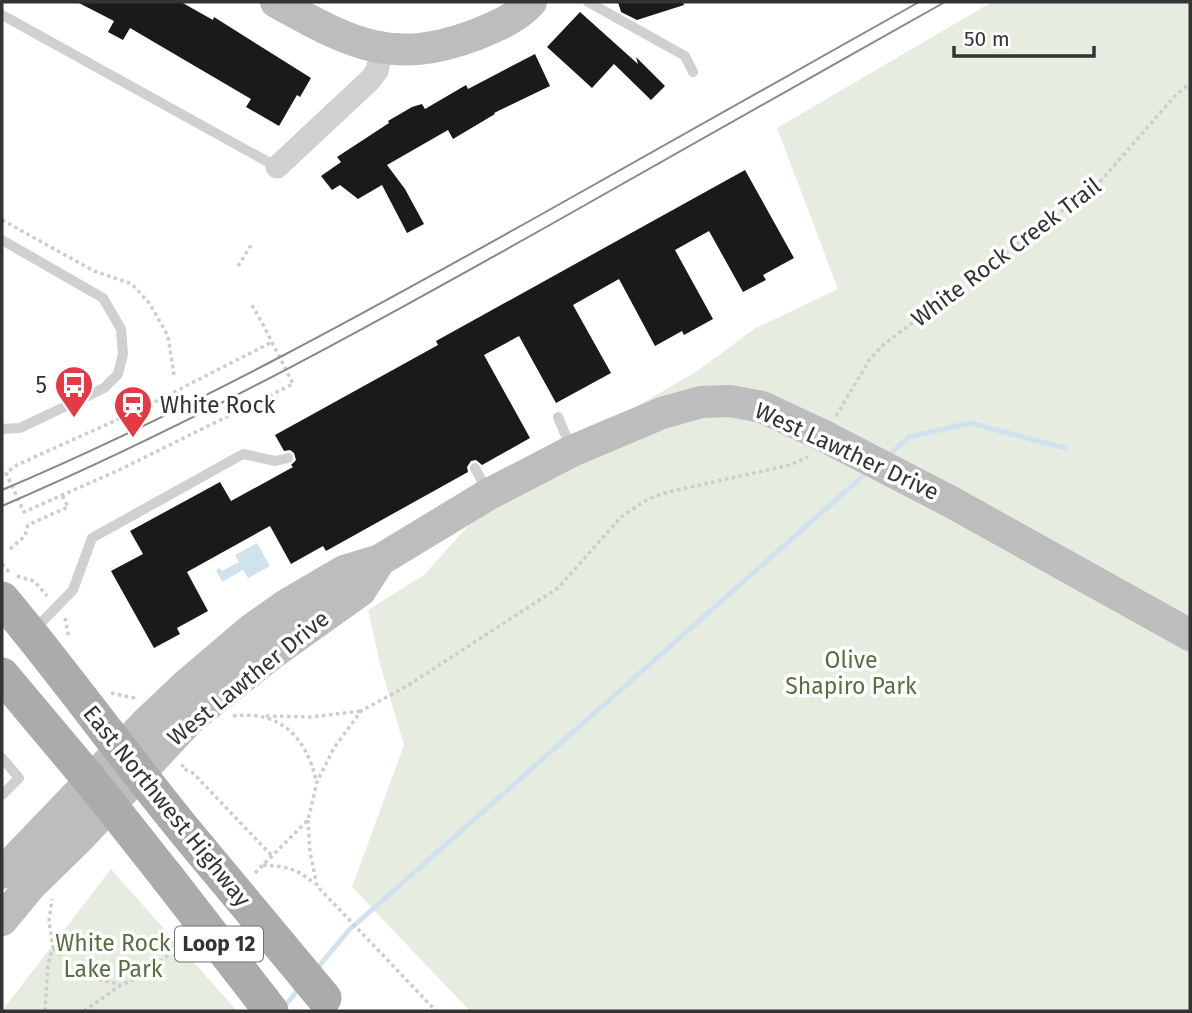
<svg xmlns="http://www.w3.org/2000/svg" width="1192" height="1013" font-family="'Fira Sans',sans-serif">
<rect width="100%" height="100%" fill="#fff"/>
<!-- green -->
<path fill="#e6ecdf" d="M 992,2 L 1190,2 L 1190,1011 L 470,1011 L 352,887 L 404,745 L 380,664 L 368,610 L 424,575 L 478,515 L 608,423 L 696,372 L 754,329 L 838,289 L 777,128 Z
M 111,869 L 237,1011 L 2,1011 Z"/>
<!-- water -->
<path fill="#cfe2ee" d="M 257,543 L 270,566 L 248,578 L 243,570 L 222,582 L 216,570 L 220,568 L 222,571 L 239,562 L 235,555 Z"/>
<g fill="none" stroke-linecap="round" stroke-linejoin="round">
<!-- stream -->
<path stroke="#cfe2ee" stroke-width="5" d="M 890,454 L 909,437 L 970,423 L 1065,448
M 315,971 L 349,930 L 863,476
M 283,1008 L 299,989"/>
</g>
<!-- building -->
<path fill="#1a1a1a" d="M 77,2 L 181,2 L 213,20 L 214,17 L 311,78 L 300,97 L 297,95 L 279,126 L 246,107 L 251,99 L 130,28 L 123,40 L 108,32 L 114,21 Z
M 618,2 L 683,2 L 684,5 L 637,20 L 621,12 Z
M 580,12 L 638,64 L 636,57 L 665,86 L 651,100 L 614,64 L 592,88 L 547,47 Z
M 535,54 L 550,86 L 494,113 L 495,114 L 453,139 L 448,130 L 387,165 L 405,189 L 424,224 L 407,233 L 382,185 L 358,199 L 340,185 L 332,190 L 321,176 L 341,162 L 337,157 L 389,123 L 388,121 L 412,107 L 422,104 L 425,109 L 466,85 L 468,89 Z
M 745,170 L 794,258 L 763,275 L 766,280 L 743,292 L 709,231 L 675,250 L 713,319 L 684,335 L 682,331 L 655,346 L 619,279 L 573,305 L 611,373 L 556,403 L 519,336 L 484,355 L 530,438 L 482,465 L 476,460 L 471,461 L 467,467 L 468,472 L 326,551 L 323,546 L 291,564 L 270,526 L 187,572 L 208,611 L 177,628 L 180,634 L 154,648 L 111,571 L 143,554 L 130,531 L 220,482 L 231,501 L 293,467 L 291,465 L 296,460 L 294,453 L 290,450 L 284,451 L 275,435 L 438,345 L 436,341 Z"/>
<g fill="none" stroke-linecap="round" stroke-linejoin="round">
<!-- path -->
<path stroke="#cdcdcd" stroke-width="3.5" stroke-dasharray="3.5 3.5" stroke-linecap="butt" d="M 2,220 L 94,271 L 132,284 L 150,304 L 168,336 L 174,375
M 238,266 L 253,242
M 252,305 C 267,331 280,358 293,384 L 119,470 L 24,512 L 6,473 L 17,465 L 141,409 L 272,342
M 836,416 L 870,359 L 883,345 L 1099,183 L 1174,97 L 1190,83
M 10,549 L 25,536 L 28,525 L 68,507 L 62,495
M 2,564 L 10,573
M 17,576 L 34,581 L 47,596
M 65,618 L 69,638
M 111,693 L 134,698 L 135,701
M 233,716 C 280,710 306,737 316,780
M 266,716 L 311,717 L 361,711
M 183,764 L 182,768 L 193,773 L 272,856
M 308,820 L 310,852 L 317,886 L 436,1011
M 263,865 C 288,867 296,868 315,884
M 255,873 L 308,820 L 317,782 L 334,748 L 361,711 L 407,686 L 558,588 L 621,517 L 648,499 L 668,492 L 790,465 L 808,457
M 53,948 C 76,971 88,979 120,984
M 45,1011 L 48,964 L 53,948 L 49,921 L 52,899
M 84,1011 L 121,985 L 142,976 L 155,967 L 183,941"/>
<!-- lane -->
<path stroke="#d0d0d0" stroke-width="10" d="M 588,2 L 685,56 L 693,72
M 2,15 L 277,167
M 2,240 L 103,298 L 121,329 L 123,354 L 118,374 L 104,388 L 20,428 L 2,429
M 558,417 L 571,448
M 475,468 L 487,491
M 33,631 L 73,590 L 92,538 L 243,454 L 275,461 L 288,458
M 2,758 L 19,778 L 2,795"/>
<!-- street -->
<path stroke="#d0d0d0" stroke-width="23" d="M 277,167 L 370,80 L 377,71 L 382,49"/>
<!-- secondary -->
<path stroke="#bdbdbd" stroke-width="32" d="M 276,2 C 349,42 390,67 475,35 C 495,27 517,18 531,2
M 2,873 L 147,722 L 185,686 L 252,629 L 286,605 L 344,571 L 380,560 L 489,494 L 572,451 L 662,413 L 701,402 L 730,401 L 762,407 L 824,436 L 953,503 L 1190,635
M 2,920 L 30,886 L 81,836 L 191,718 L 273,653 L 360,591 L 380,560"/>
<!-- primary -->
<path stroke="#ababab" stroke-width="35" d="M 2,599 C 70,680 131,767 199,848
M 2,675 L 91,781 L 167,877"/>
<!-- tram -->
<path stroke="#888" stroke-width="2" d="M 2,490 C 188,411 365,313 542,214 C 667,143 793,73 919,2
M 2,506 C 198,422 385,318 571,213 C 695,143 820,72 945,2"/>
<!-- primary-bridge -->
<path stroke="#ababab" stroke-width="35" d="M 199,848 L 324,998
M 167,877 L 271,1011"/>
</g>
<!-- icons -->
<defs>
<symbol id="bus-pin" viewBox="-11 -11 22 30"><path d="M0 17L-7.5 6A9.5 9.5 0 1 1 7.5 6Z" fill="#e63946" stroke="#fff"/><path d="M-5-6H5V4H4V6H2V4H-2V6H-4V4H-5ZM-3.5-4V0h7V-4ZM-3.5 1.2v1.5H-2V1.2ZM2 1.2v1.5H3.5V1.2Z" fill="#fff"/></symbol>
<symbol id="station-pin" viewBox="-11 -11 22 30"><path d="M0 17L-7.5 6A9.5 9.5 0 1 1 7.5 6Z" fill="#e63946" stroke="#fff"/><path d="M-3-6H3Q5-6 5-4V2Q5 4 3 4L4.5 6H3L1.5 4h-3L-3 6H-4.5L-3 4Q-5 4-5 2V-4Q-5-6-3-6ZM-3.5-4v3h7v-3ZM-3.5 1v1.5H-2V1ZM2 1v1.5H3.5V1Z" fill="#fff"/></symbol>
</defs>
<g fill-rule="evenodd">
<use href="#bus-pin" x="52" y="363" width="44" height="60"/>
<use href="#station-pin" x="111" y="383" width="44" height="60"/>
</g>
<g text-anchor="middle" dominant-baseline="central" stroke-width="7" stroke-linejoin="round" paint-order="stroke">
<!-- shield labels -->
<rect fill="#fff" stroke="#707070" stroke-width="2" x="175" y="926.5" width="88" height="35" rx="5"/>
<g font-size="21" font-weight="bold" fill="#333">
<text x="219" y="944">Loop 12</text>
</g>
<!-- street labels -->
<g font-size="23" fill="#333" stroke="#fff">
<text transform="translate(1006 252) rotate(-37)">White Rock Creek Trail</text>
<text transform="translate(847 451) rotate(25)">West Lawther Drive</text>
<text transform="translate(248 678) rotate(-39)">West Lawther Drive</text>
<text transform="translate(167 806) rotate(51)">East Northwest Highway</text>
</g>
<!-- poi labels -->
<g font-size="23" fill="#333" stroke="#fff" text-anchor="end">
<text x="47" y="385">5</text>
<text x="160" y="405" text-anchor="start">White Rock</text>
</g>
<!-- park labels -->
<g font-size="23" fill="#56703f" stroke="#fff">
<text x="851" y="660">Olive<tspan x="851" dy="26">Shapiro Park</tspan></text>
<text x="113" y="943">White Rock<tspan x="113" dy="26">Lake Park</tspan></text>
</g>
</g>
<!-- border -->
<rect width="1192" height="1013" fill="none" stroke="#333333" stroke-width="7"/>
<!-- scale -->
<path d="M954 46v10h140v-10" fill="none" stroke="#333333" stroke-width="3.5"/>
<text x="964" y="46" font-size="21" fill="#333333" stroke="#ffffff" stroke-width="5" paint-order="stroke">50 m</text>
</svg>
